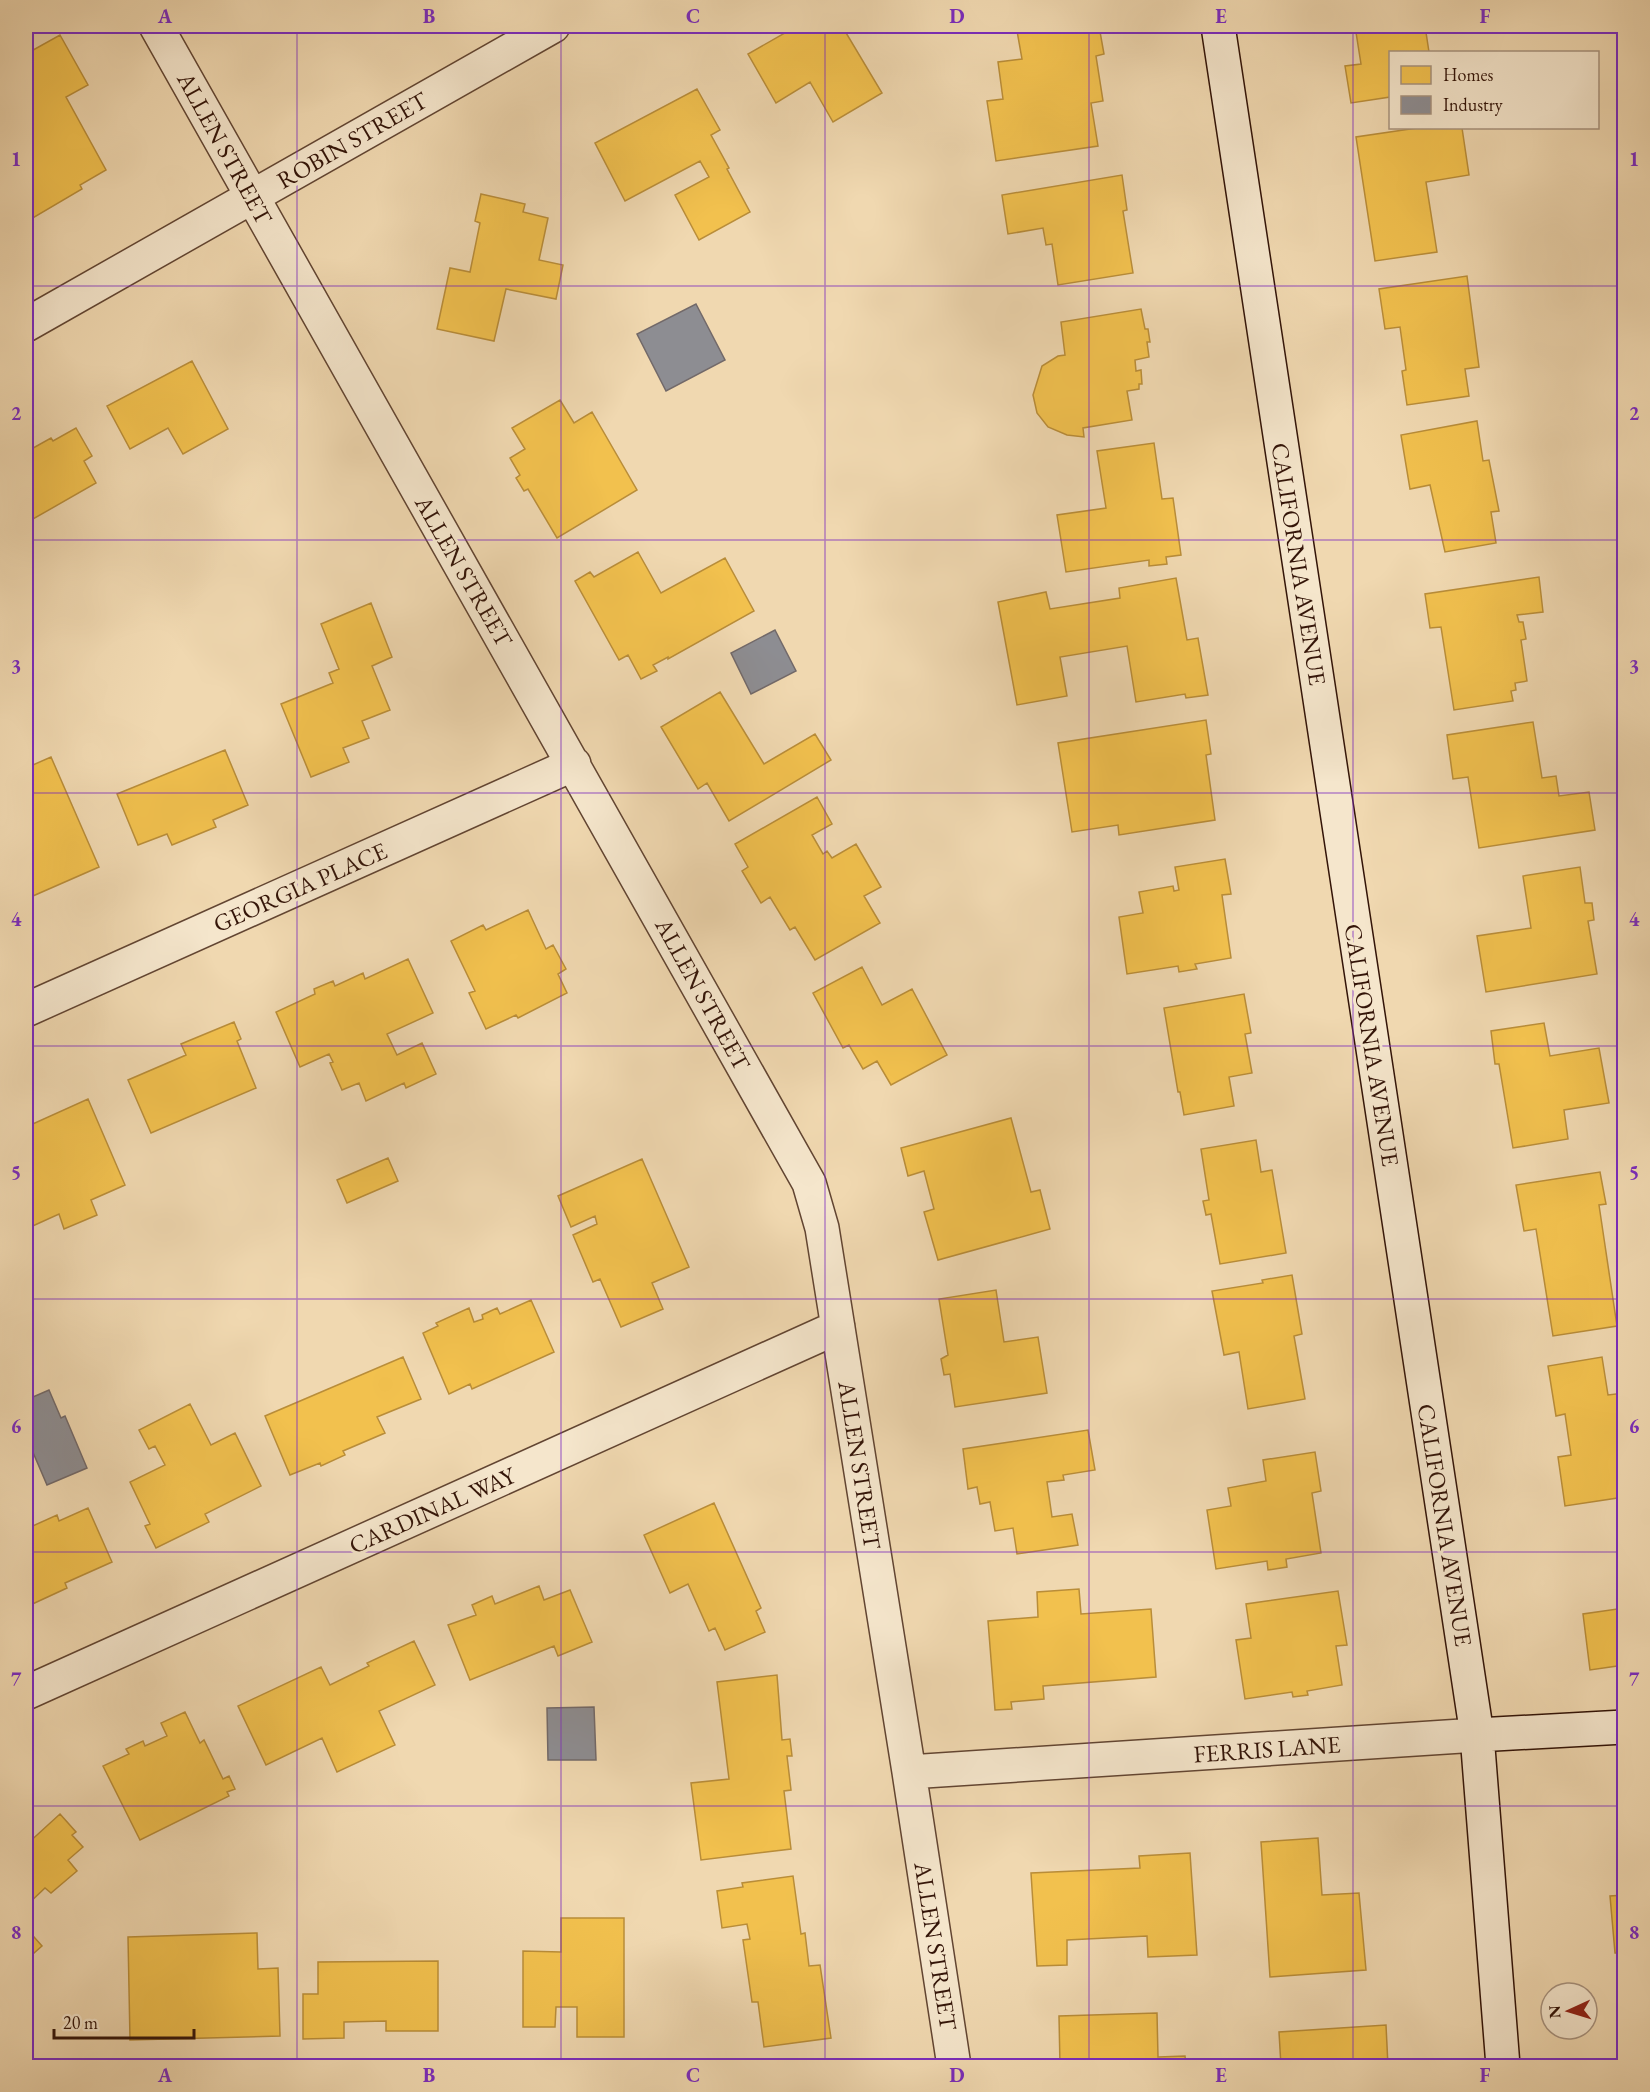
<svg xmlns="http://www.w3.org/2000/svg" width="1650" height="2092" font-family="'EB Garamond',serif">
<rect width="100%" height="100%" fill="#f0d8b0"/>
<filter id="stains"><feTurbulence type="fractalNoise" baseFrequency=".00333" numOctaves="4"/><feColorMatrix values="0 0 0 0 .2 0 0 0 0 .09 0 0 0 0 .02 0 0 0 .5 -.17"/></filter>
<radialGradient id="worn" r=".72"><stop offset=".6" stop-color="#630" stop-opacity="0"/><stop offset="1" stop-color="#630" stop-opacity=".3"/></radialGradient>
<!-- homes -->
<path fill="#f2c14e" stroke="#b98d39" stroke-width="1.5" d="M 332,26 L 364,26 L 363,33 Z
M 797,26 L 842,26 L 882,93 L 833,122 L 810,82 L 776,103 L 748,54 Z
M 1055,26 L 1099,26 L 1104,54 L 1096,56 L 1103,101 L 1091,103 L 1098,146 L 996,161 L 987,101 L 1003,99 L 998,62 L 1022,59 L 1017,31 Z
M 1355,26 L 1425,26 L 1429,52 L 1390,52 L 1390,97 L 1351,103 L 1345,66 L 1361,64 Z
M 60,35 L 88,85 L 66,97 L 106,170 L 80,185 L 82,189 L 26,222 L 26,54 Z
M 697,89 L 720,130 L 711,135 L 729,168 L 727,169 L 750,212 L 699,240 L 675,195 L 709,177 L 700,161 L 625,201 L 595,143 Z
M 1417,128 L 1462,128 L 1469,175 L 1426,182 L 1437,252 L 1375,261 L 1356,137 Z
M 1122,175 L 1127,210 L 1123,211 L 1133,273 L 1058,285 L 1052,244 L 1046,245 L 1043,228 L 1008,234 L 1002,195 Z
M 481,194 L 525,204 L 523,212 L 548,218 L 539,260 L 563,265 L 556,299 L 506,289 L 494,341 L 437,329 L 450,268 L 470,272 L 480,223 L 475,221 Z
M 1467,276 L 1479,367 L 1465,369 L 1469,396 L 1407,405 L 1402,371 L 1406,370 L 1400,327 L 1385,329 L 1379,289 Z
M 1141,309 L 1145,329 L 1148,329 L 1150,342 L 1147,342 L 1149,357 L 1135,360 L 1136,371 L 1141,370 L 1142,384 L 1139,384 L 1139,389 L 1127,391 L 1132,420 L 1083,428 L 1084,437 L 1067,435 L 1048,427 L 1037,413 L 1033,395 L 1042,366 L 1058,356 L 1065,355 L 1061,322 Z
M 192,361 L 228,429 L 183,454 L 168,428 L 130,449 L 107,406 Z
M 560,400 L 574,423 L 592,412 L 637,490 L 557,538 L 528,489 L 524,491 L 516,478 L 520,475 L 510,458 L 525,449 L 512,428 Z
M 1477,421 L 1483,461 L 1489,460 L 1499,511 L 1491,512 L 1496,543 L 1445,552 L 1430,485 L 1410,489 L 1401,435 Z
M 76,428 L 92,456 L 84,461 L 96,483 L 26,523 L 26,452 L 51,438 L 53,441 Z
M 1154,443 L 1162,499 L 1173,498 L 1181,555 L 1166,557 L 1167,564 L 1149,566 L 1149,560 L 1066,572 L 1057,515 L 1106,508 L 1097,451 Z
M 638,552 L 661,593 L 725,558 L 754,611 L 668,659 L 668,657 L 653,665 L 657,671 L 641,679 L 628,655 L 619,660 L 575,581 L 590,572 L 594,577 Z
M 1539,577 L 1543,612 L 1517,615 L 1519,622 L 1523,622 L 1526,639 L 1521,640 L 1527,681 L 1515,683 L 1516,690 L 1511,691 L 1513,701 L 1454,710 L 1441,627 L 1430,628 L 1425,594 Z
M 1176,578 L 1187,640 L 1198,638 L 1208,695 L 1186,698 L 1185,694 L 1136,702 L 1127,646 L 1060,657 L 1067,696 L 1017,705 L 998,602 L 1046,592 L 1050,609 L 1120,598 L 1119,588 Z
M 371,603 L 392,657 L 372,666 L 390,710 L 362,721 L 369,738 L 343,748 L 349,762 L 311,777 L 281,704 L 333,683 L 329,673 L 339,669 L 321,624 Z
M 720,692 L 764,764 L 815,734 L 831,760 L 729,821 L 707,783 L 698,789 L 661,727 Z
M 1206,720 L 1211,754 L 1206,755 L 1215,820 L 1119,835 L 1118,825 L 1072,832 L 1058,743 Z
M 1533,722 L 1542,778 L 1556,776 L 1559,796 L 1589,792 L 1595,830 L 1479,848 L 1468,777 L 1453,779 L 1447,735 Z
M 225,750 L 248,805 L 213,820 L 216,827 L 172,845 L 167,834 L 138,845 L 117,794 Z
M 51,757 L 99,867 L 26,899 L 26,768 Z
M 817,797 L 832,824 L 812,835 L 823,854 L 827,851 L 832,858 L 856,844 L 881,887 L 864,896 L 880,923 L 815,960 L 795,927 L 790,930 L 770,897 L 761,903 L 742,871 L 748,867 L 735,844 Z
M 1225,859 L 1231,894 L 1222,895 L 1231,958 L 1195,964 L 1197,969 L 1179,972 L 1178,966 L 1127,974 L 1119,917 L 1143,913 L 1139,892 L 1173,886 L 1174,891 L 1179,890 L 1175,867 Z
M 1580,867 L 1585,903 L 1592,903 L 1594,920 L 1588,921 L 1597,974 L 1486,992 L 1477,936 L 1531,928 L 1523,876 Z
M 528,910 L 546,949 L 553,945 L 566,969 L 558,974 L 567,993 L 518,1018 L 516,1015 L 486,1029 L 469,993 L 475,991 L 451,941 L 483,925 L 486,930 Z
M 408,959 L 433,1013 L 387,1034 L 397,1055 L 422,1043 L 436,1074 L 406,1088 L 404,1083 L 366,1101 L 359,1083 L 342,1090 L 330,1063 L 333,1062 L 329,1054 L 300,1067 L 276,1012 L 315,994 L 314,989 L 333,981 L 335,986 L 363,973 L 365,979 Z
M 862,967 L 882,1005 L 912,989 L 947,1055 L 891,1085 L 877,1061 L 863,1069 L 849,1045 L 843,1048 L 813,993 Z
M 1244,994 L 1251,1033 L 1245,1034 L 1252,1073 L 1229,1077 L 1234,1106 L 1184,1115 L 1180,1092 L 1178,1092 L 1164,1008 Z
M 234,1022 L 241,1039 L 237,1041 L 256,1088 L 151,1133 L 128,1080 L 186,1055 L 181,1044 Z
M 1544,1023 L 1550,1056 L 1599,1048 L 1609,1103 L 1564,1110 L 1568,1139 L 1513,1148 L 1499,1064 L 1495,1064 L 1491,1031 Z
M 88,1099 L 125,1185 L 91,1200 L 97,1215 L 64,1229 L 59,1214 L 26,1229 L 26,1127 Z
M 1011,1118 L 1031,1192 L 1040,1190 L 1050,1229 L 938,1260 L 924,1212 L 934,1209 L 924,1171 L 908,1176 L 901,1148 Z
M 1256,1140 L 1261,1172 L 1272,1170 L 1286,1253 L 1220,1264 L 1211,1214 L 1206,1215 L 1203,1201 L 1209,1200 L 1201,1149 Z
M 388,1158 L 398,1181 L 347,1203 L 337,1180 Z
M 642,1159 L 689,1267 L 652,1283 L 663,1309 L 621,1327 L 600,1279 L 593,1282 L 573,1235 L 597,1224 L 595,1216 L 571,1227 L 558,1196 Z
M 1600,1172 L 1606,1204 L 1599,1205 L 1617,1326 L 1553,1336 L 1536,1229 L 1524,1231 L 1516,1185 Z
M 1292,1275 L 1302,1334 L 1294,1336 L 1305,1399 L 1248,1409 L 1239,1352 L 1224,1355 L 1212,1291 L 1263,1283 L 1262,1280 Z
M 996,1290 L 1004,1342 L 1038,1337 L 1047,1393 L 955,1407 L 950,1374 L 944,1375 L 941,1359 L 948,1355 L 939,1299 Z
M 531,1300 L 554,1352 L 472,1389 L 470,1384 L 449,1394 L 423,1333 L 438,1326 L 436,1323 L 469,1308 L 474,1322 L 483,1319 L 482,1315 L 497,1308 L 500,1314 Z
M 403,1357 L 421,1399 L 377,1417 L 385,1433 L 343,1451 L 345,1455 L 321,1466 L 320,1463 L 290,1475 L 265,1416 Z
M 1602,1357 L 1608,1395 L 1624,1393 L 1624,1497 L 1565,1506 L 1558,1457 L 1571,1455 L 1565,1414 L 1556,1416 L 1548,1366 Z
M 190,1404 L 211,1445 L 235,1433 L 261,1486 L 205,1514 L 209,1522 L 156,1548 L 145,1526 L 150,1524 L 130,1482 L 165,1465 L 155,1446 L 149,1449 L 139,1430 Z
M 1088,1430 L 1095,1470 L 1063,1475 L 1064,1480 L 1047,1482 L 1052,1517 L 1072,1514 L 1078,1545 L 1017,1554 L 1013,1528 L 995,1531 L 990,1502 L 980,1504 L 977,1487 L 968,1489 L 963,1449 Z
M 1315,1452 L 1321,1491 L 1312,1493 L 1321,1553 L 1286,1559 L 1287,1567 L 1268,1570 L 1267,1561 L 1216,1569 L 1207,1510 L 1231,1506 L 1228,1488 L 1266,1481 L 1263,1460 Z
M 714,1503 L 761,1608 L 756,1611 L 765,1632 L 725,1650 L 715,1628 L 709,1631 L 688,1584 L 670,1593 L 644,1535 Z
M 88,1508 L 112,1562 L 65,1583 L 67,1588 L 26,1607 L 26,1529 L 57,1515 L 59,1521 Z
M 539,1586 L 544,1600 L 570,1590 L 592,1642 L 558,1656 L 554,1646 L 470,1680 L 448,1625 L 476,1615 L 472,1605 L 492,1596 L 495,1604 Z
M 1079,1589 L 1081,1614 L 1151,1609 L 1156,1677 L 1043,1686 L 1044,1699 L 1011,1702 L 1012,1709 L 995,1710 L 988,1621 L 1038,1617 L 1037,1592 Z
M 1338,1591 L 1347,1645 L 1336,1646 L 1342,1685 L 1307,1691 L 1308,1695 L 1293,1697 L 1292,1692 L 1245,1699 L 1236,1640 L 1251,1638 L 1246,1604 Z
M 1624,1608 L 1624,1665 L 1590,1670 L 1583,1614 Z
M 414,1641 L 435,1685 L 379,1711 L 395,1745 L 337,1772 L 322,1738 L 266,1765 L 238,1706 L 321,1667 L 330,1685 L 369,1666 L 367,1663 Z
M 777,1675 L 782,1740 L 790,1739 L 792,1756 L 787,1756 L 791,1790 L 784,1791 L 791,1849 L 701,1860 L 691,1783 L 729,1779 L 717,1682 Z
M 185,1712 L 200,1743 L 204,1740 L 223,1779 L 229,1776 L 235,1789 L 227,1792 L 229,1796 L 140,1840 L 103,1766 L 129,1754 L 126,1749 L 143,1741 L 145,1746 L 167,1736 L 161,1723 Z
M 1620,1808 L 1624,1808 L 1624,1858 Z
M 60,1814 L 76,1832 L 72,1835 L 83,1847 L 68,1860 L 77,1871 L 51,1893 L 45,1888 L 26,1906 L 26,1845 Z
M 1318,1838 L 1322,1895 L 1359,1893 L 1366,1970 L 1270,1977 L 1261,1842 Z
M 1190,1853 L 1197,1955 L 1148,1957 L 1147,1936 L 1067,1940 L 1067,1965 L 1037,1966 L 1031,1873 L 1140,1868 L 1139,1856 Z
M 793,1876 L 801,1934 L 805,1933 L 809,1966 L 820,1965 L 831,2038 L 764,2047 L 758,2002 L 752,2002 L 743,1940 L 750,1939 L 747,1924 L 722,1928 L 717,1891 L 743,1887 L 742,1883 Z
M 1624,1895 L 1624,1953 L 1615,1953 L 1610,1896 Z
M 561,1918 L 624,1918 L 624,2037 L 577,2037 L 577,2007 L 556,2007 L 555,2027 L 523,2027 L 523,1951 L 561,1952 Z
M 26,1928 L 42,1946 L 26,1960 Z
M 257,1933 L 258,1969 L 278,1968 L 280,2036 L 130,2040 L 128,1937 Z
M 438,1961 L 438,2031 L 386,2031 L 386,2021 L 344,2022 L 344,2038 L 303,2039 L 303,1994 L 318,1994 L 318,1962 Z
M 1624,1995 L 1624,2026 L 1620,2026 L 1619,1996 Z
M 1157,2013 L 1158,2057 L 1185,2056 L 1186,2066 L 1060,2066 L 1059,2016 Z
M 1386,2025 L 1388,2066 L 1281,2066 L 1279,2032 Z"/>
<!-- industry -->
<path fill="#8d8d92" stroke="#726969" stroke-width="1.5" d="M 696,304 L 725,360 L 666,391 L 637,334 Z
M 775,630 L 796,671 L 751,694 L 731,653 Z
M 49,1390 L 61,1418 L 65,1416 L 87,1468 L 47,1485 L 26,1436 L 26,1400 Z
M 594,1707 L 596,1760 L 548,1760 L 547,1708 Z"/>
<g fill="none" stroke-linecap="round" stroke-linejoin="round">
<defs>
<path id="street" d="M 156,26 L 809,1183 L 822,1228 L 909,1772 L 954,2066
M 26,325 L 553,26
M 26,1010 L 574,764
M 26,1693 L 838,1327
M 909,1772 L 1477,1735"/>
<path id="secondary" d="M 1218,26 L 1477,1735 L 1503,2066
M 1477,1735 L 1624,1727"/>
</defs>
<!-- street casing -->
<use href="#street" stroke="#624532" stroke-width="36"/>
<!-- secondary casing -->
<use href="#secondary" stroke="#331408" stroke-width="36"/>
<!-- street -->
<use href="#street" stroke="#f5e6cc" stroke-width="33"/>
<!-- secondary -->
<use href="#secondary" stroke="#f5e6cc" stroke-width="33"/>
</g>
<!-- grid -->
<path fill="none" stroke="#7b2cbf" stroke-width="1.5" stroke-opacity="0.55" d="M 297,26 L 297,2066M 561,26 L 561,2066M 825,26 L 825,2066M 1089,26 L 1089,2066M 1353,26 L 1353,2066M 26,286 L 1624,286M 26,540 L 1624,540M 26,793 L 1624,793M 26,1046 L 1624,1046M 26,1299 L 1624,1299M 26,1552 L 1624,1552M 26,1806 L 1624,1806"/>
<g text-anchor="middle" dominant-baseline="central" stroke-width="6" stroke-linejoin="round" paint-order="stroke">
<!-- street labels -->
<g font-size="24" fill="#331408" stroke="#f5e6cc">
<text transform="translate(352 140) rotate(-30)">ROBIN STREET</text>
<text transform="translate(225 148) rotate(61)">ALLEN STREET</text>
<text transform="translate(1299 564) rotate(81)">CALIFORNIA AVENUE</text>
<text transform="translate(464 571) rotate(60)">ALLEN STREET</text>
<text transform="translate(300 887) rotate(-24)">GEORGIA PLACE</text>
<text transform="translate(703 994) rotate(61)">ALLEN STREET</text>
<text transform="translate(1372 1045) rotate(81)">CALIFORNIA AVENUE</text>
<text transform="translate(860 1465) rotate(81)">ALLEN STREET</text>
<text transform="translate(432 1510) rotate(-24)">CARDINAL WAY</text>
<text transform="translate(1445 1525) rotate(81)">CALIFORNIA AVENUE</text>
<text transform="translate(1267 1749) rotate(-4)">FERRIS LANE</text>
<text transform="translate(936 1946) rotate(81)">ALLEN STREET</text>
</g>
</g>
<!-- margin -->
<rect width="1650" height="2092" fill="none" stroke="#f0d8b0" stroke-width="66"/>
<!-- legend -->
<rect x="1389" y="51" width="210" height="78" fill="#f5e6cc" stroke="#a7927e" stroke-width="1.5"/>
<rect x="1401" y="66" width="30" height="18" fill="#f2c14e" stroke="#a7927e" stroke-width="1.5"/>
<text x="1443" y="81" font-size="18" fill="#331408">Homes</text>
<rect x="1401" y="96" width="30" height="18" fill="#8d8d92" stroke="#a7927e" stroke-width="1.5"/>
<text x="1443" y="111" font-size="18" fill="#331408">Industry</text>
<!-- north arrow -->
<g transform="translate(1569 2011) rotate(266)"><circle r="28" fill="#f5e6cc" stroke="#a7927e" stroke-width="1.5"/>
<path d="M0-4.5L10 22L0 15L-10 22Z" fill="#8f2418"/>
<text y="-9" font-size="16" font-weight="bold" text-anchor="middle" fill="#331408">N</text>
</g>
<!-- scale -->
<path d="M54 2029v9h140v-9" fill="none" stroke="#331408" stroke-width="3"/>
<text x="63" y="2029" font-size="18" fill="#331408" stroke="#f5e6cc" stroke-width="4.5" paint-order="stroke">20 m</text>
<rect x="33" y="33" width="1584" height="2026" fill="none" stroke="#7b2cbf" stroke-width="2"/>
<g font-size="20" text-anchor="middle" font-weight="bold" fill="#7b2cbf">
<text x="165" y="23">A</text>
<text x="429" y="23">B</text>
<text x="693" y="23">C</text>
<text x="957" y="23">D</text>
<text x="1221" y="23">E</text>
<text x="1485" y="23">F</text>
<text x="16" y="166">1</text>
<text x="1634" y="166">1</text>
<text x="16" y="420">2</text>
<text x="1634" y="420">2</text>
<text x="16" y="673">3</text>
<text x="1634" y="673">3</text>
<text x="16" y="926">4</text>
<text x="1634" y="926">4</text>
<text x="16" y="1179">5</text>
<text x="1634" y="1179">5</text>
<text x="16" y="1433">6</text>
<text x="1634" y="1433">6</text>
<text x="16" y="1686">7</text>
<text x="1634" y="1686">7</text>
<text x="16" y="1939">8</text>
<text x="1634" y="1939">8</text>
<text x="165" y="2082">A</text>
<text x="429" y="2082">B</text>
<text x="693" y="2082">C</text>
<text x="957" y="2082">D</text>
<text x="1221" y="2082">E</text>
<text x="1485" y="2082">F</text>
</g>
<rect width="100%" height="100%" filter="url(#stains)"/>
<rect width="100%" height="100%" fill="url(#worn)"/>
</svg>
